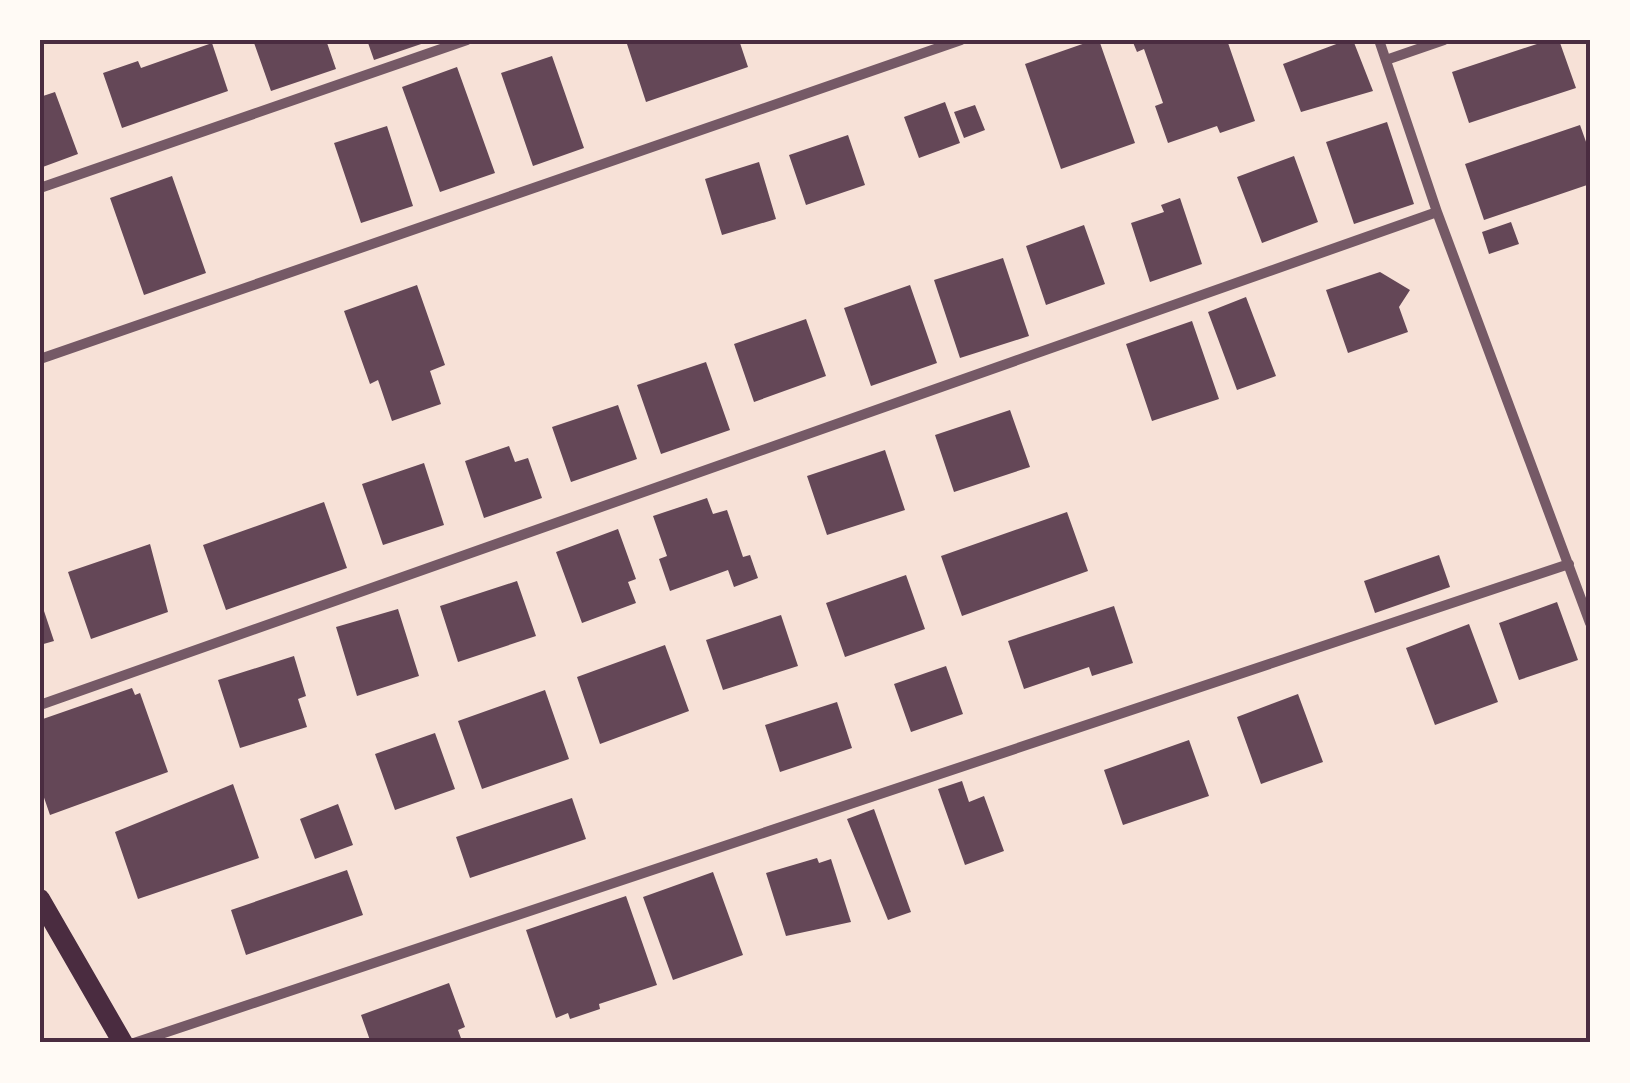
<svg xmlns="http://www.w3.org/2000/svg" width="1630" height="1083" font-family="'Fira Sans Condensed',sans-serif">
<rect width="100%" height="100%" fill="#f7e1d7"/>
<!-- building -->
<path fill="#644757" d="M 253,40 L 326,40 L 336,69 L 271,91 Z
M 367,40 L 429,40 L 430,41 L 374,60 Z
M 640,40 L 739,40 L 748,67 L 646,102 L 627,44 Z
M 1094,40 L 1099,40 L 1135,143 L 1061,169 L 1025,64 Z
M 1132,40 L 1227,40 L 1255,121 L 1220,133 L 1217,126 L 1168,143 L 1155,106 L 1163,103 L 1144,49 L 1137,52 Z
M 1347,40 L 1353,40 L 1373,91 L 1301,112 L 1283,64 Z
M 1549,40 L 1559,40 L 1576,88 L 1469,123 L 1452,72 Z
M 212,43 L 228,91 L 122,128 L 103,73 L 138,61 L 141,68 Z
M 552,56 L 584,148 L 533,166 L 501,73 Z
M 457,67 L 495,173 L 440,192 L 402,87 Z
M 55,92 L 78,154 L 40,168 L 40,97 Z
M 945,102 L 960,143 L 919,158 L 904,117 Z
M 975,105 L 985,130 L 964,138 L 954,112 Z
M 1387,122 L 1414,204 L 1354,224 L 1326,142 Z
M 1580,125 L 1590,153 L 1590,184 L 1484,220 L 1465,164 Z
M 387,126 L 413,206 L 361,223 L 334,143 Z
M 848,135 L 865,185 L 806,205 L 789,155 Z
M 1294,156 L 1318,222 L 1262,243 L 1237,177 Z
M 759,162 L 776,219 L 722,235 L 705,179 Z
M 172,176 L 206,273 L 144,295 L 110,198 Z
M 1180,198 L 1202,264 L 1150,282 L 1131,223 L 1164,212 L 1161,205 Z
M 1511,222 L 1519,244 L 1489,254 L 1482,232 Z
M 1084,225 L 1105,284 L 1046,305 L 1026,246 Z
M 1003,258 L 1029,336 L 960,358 L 934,280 Z
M 1380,272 L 1410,290 L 1399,307 L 1408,332 L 1348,353 L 1326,290 Z
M 417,285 L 445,365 L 430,371 L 441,404 L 392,421 L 378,380 L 370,384 L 344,311 Z
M 910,285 L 937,363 L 871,386 L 844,308 Z
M 1246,297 L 1276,376 L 1237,390 L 1208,312 Z
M 806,319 L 826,376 L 754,402 L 734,344 Z
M 1192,321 L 1219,399 L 1152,421 L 1126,344 Z
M 706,362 L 730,430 L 661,454 L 637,385 Z
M 618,405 L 637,459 L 571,482 L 552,427 Z
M 1010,410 L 1030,467 L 954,492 L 935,435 Z
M 509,446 L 515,462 L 528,458 L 542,498 L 484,518 L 465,461 Z
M 885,450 L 905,510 L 827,535 L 807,476 Z
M 424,463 L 444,525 L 383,545 L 362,484 Z
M 707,498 L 713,514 L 727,510 L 743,557 L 750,555 L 758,578 L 734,587 L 728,570 L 670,591 L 659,559 L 667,556 L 653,516 Z
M 324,502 L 347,568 L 226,610 L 203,545 Z
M 1067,512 L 1088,571 L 962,616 L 941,556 Z
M 618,529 L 636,579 L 628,582 L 636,603 L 582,623 L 556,552 Z
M 150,544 L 168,612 L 91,639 L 68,572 Z
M 1439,555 L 1450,587 L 1375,613 L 1364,581 Z
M 906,575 L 925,629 L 845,657 L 826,603 Z
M 517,581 L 536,636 L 458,662 L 440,606 Z
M 40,599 L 54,641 L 40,645 Z
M 1557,602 L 1578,660 L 1519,680 L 1499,623 Z
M 1114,606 L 1133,663 L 1092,676 L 1089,667 L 1024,689 L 1008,641 Z
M 398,609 L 419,676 L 357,696 L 336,627 Z
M 781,615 L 798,666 L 723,690 L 706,640 Z
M 1469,624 L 1498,702 L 1435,725 L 1406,648 Z
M 665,645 L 689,711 L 600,744 L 577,677 Z
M 294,656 L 306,696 L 298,699 L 307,727 L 240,748 L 218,680 Z
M 946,666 L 963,714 L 911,732 L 894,684 Z
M 132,688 L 135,695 L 140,693 L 168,772 L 50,815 L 40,786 L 40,720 Z
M 545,690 L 569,759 L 482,789 L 458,721 Z
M 1298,694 L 1323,762 L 1261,784 L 1237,717 Z
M 837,702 L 852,748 L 780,772 L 765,725 Z
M 435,733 L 455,789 L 395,810 L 375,754 Z
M 1189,740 L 1209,796 L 1123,825 L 1104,770 Z
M 962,781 L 969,802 L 984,796 L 1004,851 L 965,865 L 938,789 Z
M 233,784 L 259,858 L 138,899 L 115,832 Z
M 572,798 L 586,839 L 470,878 L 456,837 Z
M 338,804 L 353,845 L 315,859 L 300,819 Z
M 874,809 L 911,912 L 888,920 L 847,819 Z
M 817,858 L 819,863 L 831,859 L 851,922 L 786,936 L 766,873 Z
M 347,870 L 363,915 L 246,955 L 231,910 Z
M 713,872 L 743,955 L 673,980 L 643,897 Z
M 626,896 L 657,985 L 599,1004 L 600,1009 L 570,1019 L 568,1013 L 556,1018 L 526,930 Z
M 449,983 L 465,1027 L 458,1030 L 462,1041 L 371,1043 L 361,1015 Z"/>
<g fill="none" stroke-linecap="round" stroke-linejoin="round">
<!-- minor -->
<path stroke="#755966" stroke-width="10" d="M 1379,40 L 1437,212 L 1590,623
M 1386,60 L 1444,40
M 40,188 L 467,40
M 40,359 L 961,40
M 40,705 L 1437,212
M 134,1043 L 1569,564"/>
<!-- secondary -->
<path stroke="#4a2c40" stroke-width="20" d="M 40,899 L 123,1043"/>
</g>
<!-- border -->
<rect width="1630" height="1083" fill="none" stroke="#fffaf5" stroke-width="85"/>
<rect x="42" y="42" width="1546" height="998" fill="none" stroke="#4a2c40" stroke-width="4"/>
</svg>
